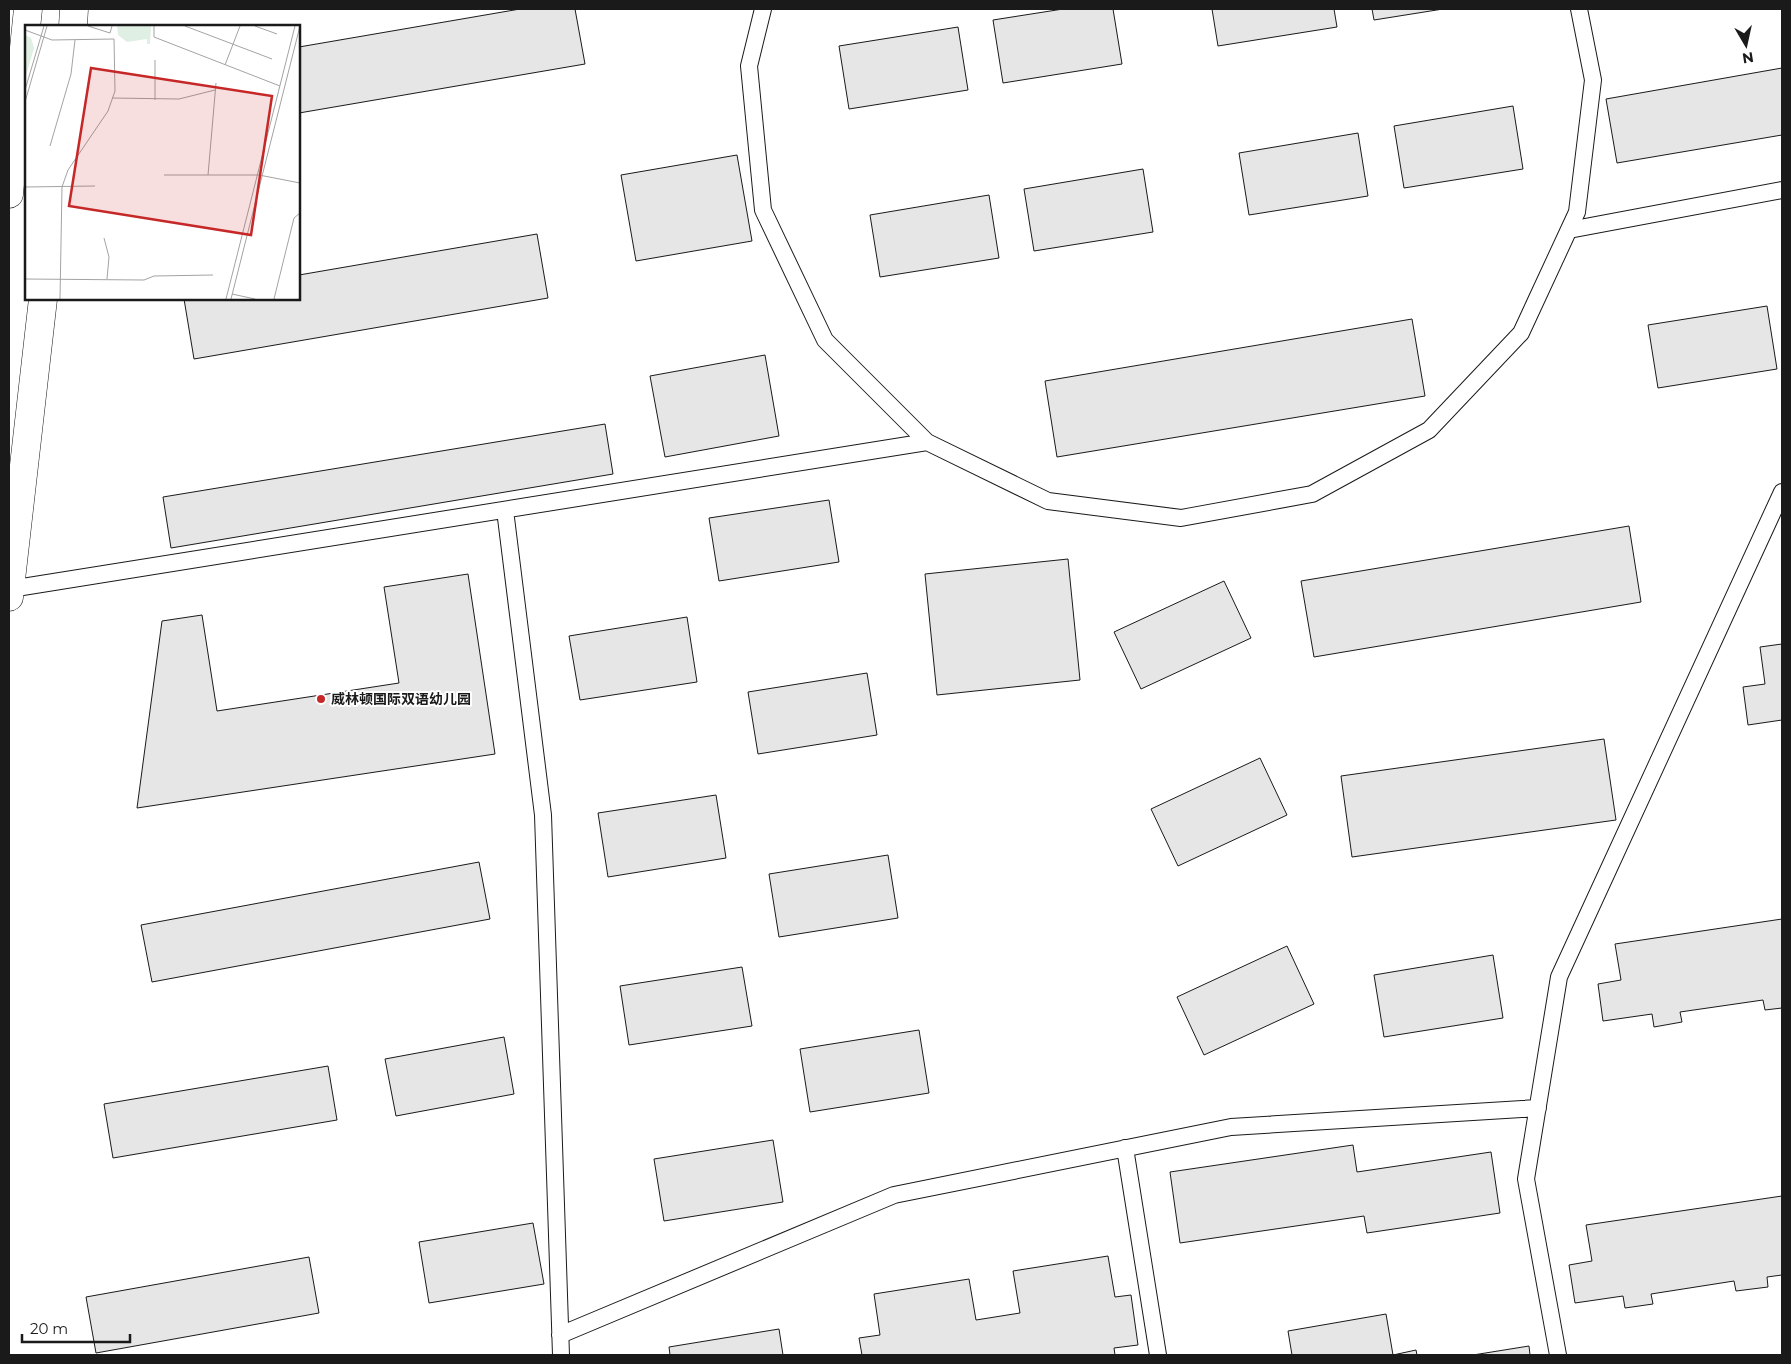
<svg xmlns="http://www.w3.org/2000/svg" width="1791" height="1364" font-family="Montserrat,'Noto Sans SC',sans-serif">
<rect width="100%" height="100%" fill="#fff"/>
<!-- building -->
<path fill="#e6e6e6" stroke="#1a1a1a" d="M 520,9 L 575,9 L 585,64 L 299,113 L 299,47 Z
M 1063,9 L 1113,9 L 1122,64 L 1003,83 L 993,20 Z
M 1212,9 L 1334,9 L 1337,27 L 1218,46 Z
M 1372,9 L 1443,9 L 1374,20 Z
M 958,27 L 968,90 L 849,109 L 839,46 Z
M 1782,68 L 1782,135 L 1617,163 L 1606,99 Z
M 1513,106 L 1523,169 L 1404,188 L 1394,126 Z
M 1358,133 L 1368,196 L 1249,215 L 1239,153 Z
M 737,155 L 752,241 L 636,261 L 621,175 Z
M 1143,169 L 1153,232 L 1034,251 L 1024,189 Z
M 989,195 L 999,258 L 880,277 L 870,215 Z
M 537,234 L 548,298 L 194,359 L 184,299 L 299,299 L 299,275 Z
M 1767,306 L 1777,369 L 1658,388 L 1648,325 Z
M 1412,319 L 1425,396 L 1057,457 L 1045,381 Z
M 765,355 L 779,436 L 665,457 L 650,376 Z
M 605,424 L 613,474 L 171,548 L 163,497 Z
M 829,500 L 839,562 L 719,581 L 709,518 Z
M 1629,526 L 1641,602 L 1314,657 L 1301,581 Z
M 1068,559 L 1080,680 L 937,695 L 925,574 Z
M 468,574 L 495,754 L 137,808 L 162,621 L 202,615 L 217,711 L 399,683 L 384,587 Z
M 1224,581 L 1251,638 L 1141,689 L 1114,632 Z
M 687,617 L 697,682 L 580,700 L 569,636 Z
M 1782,644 L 1782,720 L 1748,725 L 1743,687 L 1765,684 L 1760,647 Z
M 867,673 L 877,735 L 758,754 L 748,692 Z
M 1604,739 L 1616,820 L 1352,857 L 1341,776 Z
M 1260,758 L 1287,815 L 1178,866 L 1151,809 Z
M 716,795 L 726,858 L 608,877 L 598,813 Z
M 888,855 L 898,918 L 779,937 L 769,874 Z
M 479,862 L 490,919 L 152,982 L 141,925 Z
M 1782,919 L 1782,1008 L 1765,1010 L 1763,1000 L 1680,1012 L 1682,1022 L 1654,1027 L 1652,1014 L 1603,1021 L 1598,984 L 1621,980 L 1615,944 Z
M 1287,946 L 1314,1004 L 1204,1055 L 1177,997 Z
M 1493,955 L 1503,1018 L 1384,1037 L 1374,975 Z
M 742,967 L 752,1026 L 629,1045 L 620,986 Z
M 919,1030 L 929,1093 L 810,1112 L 800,1049 Z
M 504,1037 L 514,1094 L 396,1116 L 385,1059 Z
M 328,1066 L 337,1120 L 113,1158 L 104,1104 Z
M 773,1140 L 783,1202 L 664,1221 L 654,1159 Z
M 1353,1145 L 1357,1172 L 1491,1152 L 1500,1213 L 1367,1233 L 1364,1216 L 1180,1243 L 1170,1172 Z
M 1782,1196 L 1782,1275 L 1767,1277 L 1768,1287 L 1736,1291 L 1734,1281 L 1651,1294 L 1653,1304 L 1625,1308 L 1623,1296 L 1575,1303 L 1569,1265 L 1592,1261 L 1586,1225 Z
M 533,1223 L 544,1284 L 429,1303 L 419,1242 Z
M 1108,1256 L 1115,1297 L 1131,1295 L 1138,1345 L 1114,1348 L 1115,1355 L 862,1355 L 859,1338 L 880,1335 L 874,1294 L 969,1279 L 976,1320 L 1020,1313 L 1013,1271 Z
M 309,1257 L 319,1313 L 96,1353 L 86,1297 Z
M 1386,1314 L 1393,1355 L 1416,1350 L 1417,1355 L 1292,1355 L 1288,1331 Z
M 779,1329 L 783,1355 L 670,1355 L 669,1347 Z
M 1529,1346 L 1530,1355 L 1473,1355 Z"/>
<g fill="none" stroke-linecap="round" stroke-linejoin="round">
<defs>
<path id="service" d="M 763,9 L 749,66 L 763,210 L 825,340 L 927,442 L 1048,501 L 1181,518 L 1312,494 L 1429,430 L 1521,333 L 1577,212 L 1593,80 L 1579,9
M 1569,230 L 1782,190
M 505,510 L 543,815 L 561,1355
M 10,589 L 927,442
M 1125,1148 L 1158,1355
M 560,1335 L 894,1195 L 1231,1127 L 1538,1108
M 1558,1355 L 1526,1179 L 1559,977 L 1782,492"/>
<path id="tertiary" d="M 73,26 L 74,9
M 9,194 L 28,9
M 9,597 L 43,299"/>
</defs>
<!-- service casing -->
<use href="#service" stroke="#1a1a1a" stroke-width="18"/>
<!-- tertiary casing -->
<use href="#tertiary" stroke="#1a1a1a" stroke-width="29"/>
<!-- service -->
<use href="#service" stroke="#fff" stroke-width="16"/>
<!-- tertiary -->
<use href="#tertiary" stroke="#fff" stroke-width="28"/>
</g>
<!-- markers -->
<circle fill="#c62828" stroke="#fff" stroke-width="2" cx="321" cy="699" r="5"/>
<g text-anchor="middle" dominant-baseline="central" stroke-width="4" stroke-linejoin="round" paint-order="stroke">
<!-- poi labels -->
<g font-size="14" font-weight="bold" fill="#1a1a1a" stroke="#fff" text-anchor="start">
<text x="331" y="699">威林顿国际双语幼儿园</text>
</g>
</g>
<!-- overview -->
<g transform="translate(25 25)">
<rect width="275" height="275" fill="#fff"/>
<path d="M 92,1 L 126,1 L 125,19 L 122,19 L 122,14 L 102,17 L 93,10 ZM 0,10 L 6,13 L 9,23 L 0,54 Z" fill="#e0efe3"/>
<path fill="none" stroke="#a3a3a3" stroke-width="1" d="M 63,1 L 85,8 L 87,1M 129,1 L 129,12 L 255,61M 160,1 L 247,34M 230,1 L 252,9M 0,5 L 27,15 L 89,14 L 90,66 L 83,86 L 43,145 L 37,162 L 35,274M 130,35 L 130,75M 200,40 L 215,1M 0,65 L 19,1M 87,73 L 154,74 L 190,65M 0,77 L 22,1M 25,121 L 46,49 L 50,15M 139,150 L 234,150 L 275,158M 183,150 L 191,58M 0,162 L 70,161M 79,213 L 84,232 L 82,254M 0,254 L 119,255 L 129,251 L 188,250M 207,269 L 230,274M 201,274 L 270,1M 206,274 L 275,1M 249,274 L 269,193 L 275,188"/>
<path fill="#c62828" fill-opacity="0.15" stroke="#c62828" stroke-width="2.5" d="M 66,43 L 247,71 L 226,210 L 44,181 Z"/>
<rect width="275" height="275" fill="none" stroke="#1a1a1a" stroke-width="2.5"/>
</g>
<!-- border -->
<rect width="1791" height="1364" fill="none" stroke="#1a1a1a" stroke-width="20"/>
<!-- north arrow -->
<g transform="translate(1746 45) rotate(171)" stroke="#ffffff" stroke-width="4" paint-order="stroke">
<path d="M0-4L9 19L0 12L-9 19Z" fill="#1a1a1a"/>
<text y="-8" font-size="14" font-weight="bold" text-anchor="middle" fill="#1a1a1a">N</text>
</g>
<!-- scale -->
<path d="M22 1334v8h108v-8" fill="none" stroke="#1a1a1a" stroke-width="2.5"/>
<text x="30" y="1334" font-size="15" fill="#1a1a1a" stroke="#ffffff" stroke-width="4" paint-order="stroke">20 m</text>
</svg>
